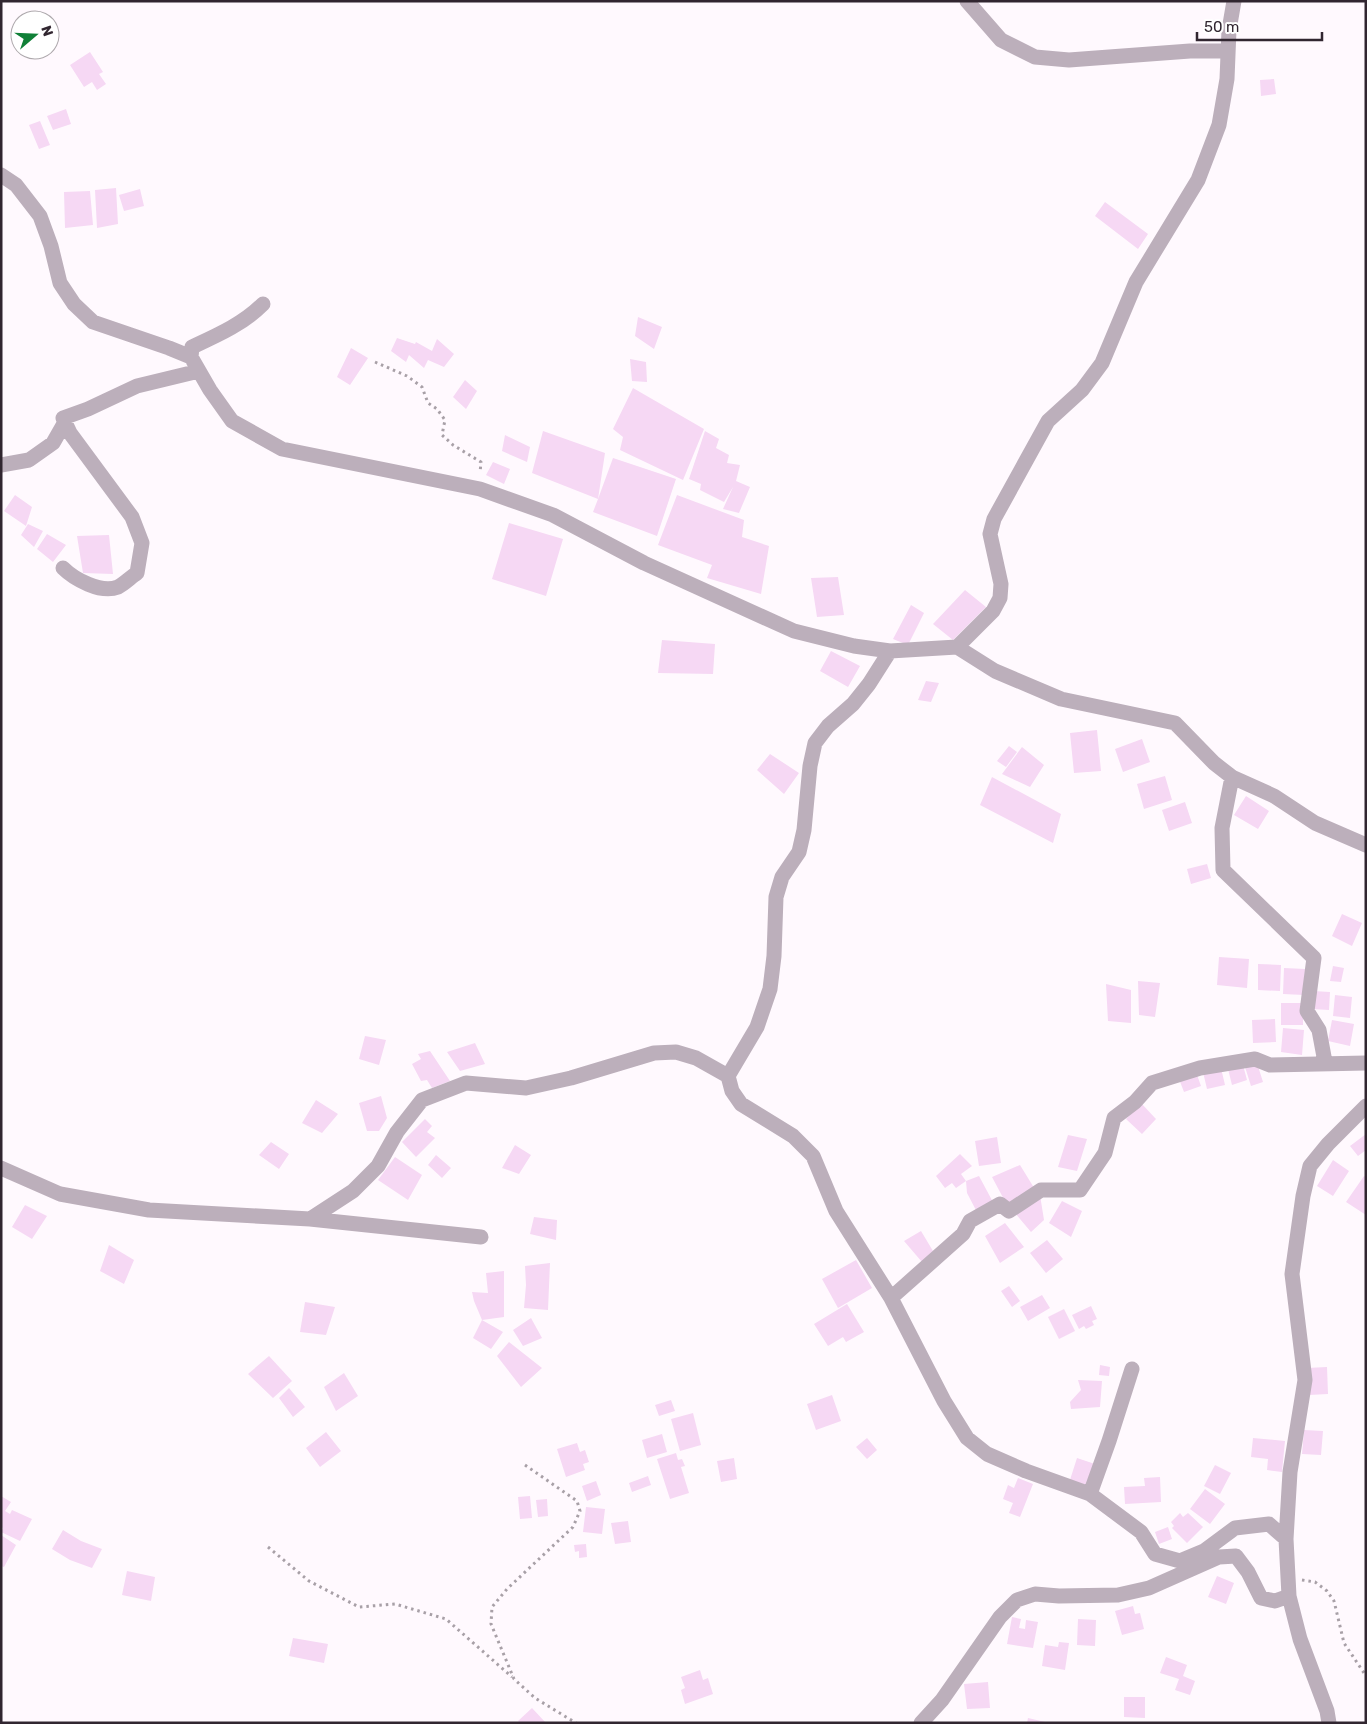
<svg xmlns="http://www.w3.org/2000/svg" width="1367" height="1724" font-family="Rubik,sans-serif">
<rect width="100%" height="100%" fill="#fff9fe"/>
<!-- building -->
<path fill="#f6d8f4" d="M 90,52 L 103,72 L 99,74 L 106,84 L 97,90 L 92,82 L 84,87 L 70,65 Z
M 1274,79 L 1276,94 L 1261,96 L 1260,80 Z
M 66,109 L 71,124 L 53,130 L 47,116 Z
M 40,121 L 50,145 L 39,149 L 29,125 Z
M 116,188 L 118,224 L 97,228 L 95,190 Z
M 140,189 L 144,206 L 124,211 L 119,195 Z
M 90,191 L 93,225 L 65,228 L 64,192 Z
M 1105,202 L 1148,234 L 1138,249 L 1095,216 Z
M 638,317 L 662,327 L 654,349 L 635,336 Z
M 397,338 L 415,344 L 416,342 L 432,351 L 437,339 L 454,354 L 444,367 L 428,360 L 424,368 L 409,355 L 406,362 L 391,351 Z
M 351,348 L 368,358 L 350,385 L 337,377 Z
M 630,359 L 646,362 L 647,382 L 632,381 Z
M 465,380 L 477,391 L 466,409 L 453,397 Z
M 633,388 L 704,429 L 683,480 L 620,450 L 623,437 L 613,429 Z
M 543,431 L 605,453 L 598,499 L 613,458 L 676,479 L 657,536 L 593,512 L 598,499 L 532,473 Z
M 705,431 L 719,439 L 716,448 L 729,455 L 727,463 L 740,465 L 736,481 L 750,487 L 739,513 L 723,509 L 733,487 L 724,502 L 700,490 L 701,484 L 689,479 Z
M 505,435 L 530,447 L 527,462 L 502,451 Z
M 493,462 L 510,469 L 504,484 L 486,475 Z
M 15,495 L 32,507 L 26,526 L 4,511 Z
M 677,495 L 744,520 L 742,537 L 769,546 L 761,594 L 707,578 L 712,565 L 658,545 Z
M 509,523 L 563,539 L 546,596 L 492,579 Z
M 28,524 L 43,531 L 34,547 L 21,535 Z
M 47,534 L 66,545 L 53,562 L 37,549 Z
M 109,535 L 113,574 L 83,573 L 77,536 Z
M 838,577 L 844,615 L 817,617 L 811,578 Z
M 965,590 L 986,607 L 953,640 L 933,624 Z
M 911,605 L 924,613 L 908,645 L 893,639 Z
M 662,640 L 715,644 L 713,674 L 658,673 Z
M 831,651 L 860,666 L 848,687 L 820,671 Z
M 926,681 L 939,683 L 931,702 L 918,700 Z
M 1097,730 L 1101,771 L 1074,773 L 1070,733 Z
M 1142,739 L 1150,762 L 1123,772 L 1115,749 Z
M 1009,746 L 1017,752 L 1006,767 L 997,761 Z
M 1022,747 L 1044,765 L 1030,787 L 1002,774 Z
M 770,754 L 799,773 L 784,794 L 757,770 Z
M 1165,776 L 1172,800 L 1144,809 L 1137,784 Z
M 992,777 L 1061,814 L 1053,843 L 980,805 Z
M 1246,796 L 1269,811 L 1258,829 L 1234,815 Z
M 1185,802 L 1192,823 L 1169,831 L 1162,810 Z
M 1207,864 L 1211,878 L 1191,884 L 1187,869 Z
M 1342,914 L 1362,923 L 1352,946 L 1332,936 Z
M 1219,957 L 1249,959 L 1247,988 L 1217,985 Z
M 1258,964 L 1281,965 L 1280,991 L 1258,990 Z
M 1333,966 L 1344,968 L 1341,982 L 1330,981 Z
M 1284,968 L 1305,969 L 1304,995 L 1283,994 Z
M 1138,981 L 1160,983 L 1155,1017 L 1139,1015 Z
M 1106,984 L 1131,990 L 1131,1023 L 1108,1021 Z
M 1313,991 L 1330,992 L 1329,1010 L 1312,1009 Z
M 1335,995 L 1352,997 L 1350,1018 L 1333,1016 Z
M 1281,1003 L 1303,1003 L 1303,1025 L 1281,1025 Z
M 1275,1019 L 1276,1042 L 1253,1043 L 1252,1020 Z
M 1332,1020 L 1354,1024 L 1350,1046 L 1328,1041 Z
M 1283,1028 L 1304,1030 L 1302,1055 L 1281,1052 Z
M 365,1036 L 386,1040 L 379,1065 L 359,1059 Z
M 475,1043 L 485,1064 L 460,1071 L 447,1052 Z
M 430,1051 L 450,1081 L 432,1088 L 427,1080 L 421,1081 L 412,1064 L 421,1059 L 418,1054 Z
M 1257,1063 L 1263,1082 L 1251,1086 L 1245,1067 Z
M 1243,1065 L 1247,1080 L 1232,1085 L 1228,1069 Z
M 1221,1068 L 1225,1085 L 1207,1089 L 1203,1072 Z
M 1196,1072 L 1201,1086 L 1184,1092 L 1179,1079 Z
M 381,1096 L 387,1118 L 379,1131 L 367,1131 L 359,1103 Z
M 316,1100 L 338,1114 L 322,1133 L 302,1123 Z
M 1141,1103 L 1156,1119 L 1142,1134 L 1126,1119 Z
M 425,1119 L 432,1126 L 427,1132 L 435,1138 L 416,1157 L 402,1142 Z
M 1366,1134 L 1366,1150 L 1358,1156 L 1350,1146 Z
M 1068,1135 L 1087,1139 L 1077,1171 L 1058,1167 Z
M 997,1137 L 1001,1163 L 979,1166 L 975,1141 Z
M 271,1142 L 289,1154 L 279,1169 L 259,1155 Z
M 515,1145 L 531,1155 L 519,1174 L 502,1168 Z
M 960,1154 L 972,1166 L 961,1174 L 966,1181 L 956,1188 L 952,1183 L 945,1188 L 936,1176 Z
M 436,1155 L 451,1168 L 442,1178 L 428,1165 Z
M 395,1157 L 422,1175 L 408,1200 L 378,1180 Z
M 1333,1160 L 1349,1171 L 1333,1196 L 1317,1186 Z
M 1020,1165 L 1036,1191 L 1008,1207 L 992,1177 Z
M 979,1176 L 994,1204 L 978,1214 L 967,1193 L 966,1181 Z
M 1364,1176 L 1366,1177 L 1366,1215 L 1346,1202 Z
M 1040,1195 L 1044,1220 L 1031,1232 L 1014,1212 Z
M 1062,1201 L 1082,1211 L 1071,1237 L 1049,1223 Z
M 25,1205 L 47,1216 L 32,1239 L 12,1227 Z
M 534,1217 L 557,1220 L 556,1240 L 530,1234 Z
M 1005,1223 L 1024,1247 L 1000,1263 L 985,1236 Z
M 921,1231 L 933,1251 L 922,1262 L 904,1241 Z
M 1047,1240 L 1063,1259 L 1046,1273 L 1030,1253 Z
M 109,1245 L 134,1260 L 124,1284 L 100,1271 Z
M 856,1260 L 872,1288 L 838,1308 L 822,1279 Z
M 550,1263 L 548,1310 L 524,1308 L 526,1285 L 525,1266 Z
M 504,1271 L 504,1317 L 482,1320 L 503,1332 L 491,1349 L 473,1338 L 482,1320 L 474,1301 L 472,1292 L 488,1293 L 486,1273 Z
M 1009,1286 L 1020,1301 L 1012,1307 L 1001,1291 Z
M 1042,1295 L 1050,1308 L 1028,1321 L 1020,1307 Z
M 305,1302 L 335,1307 L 326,1335 L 300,1332 Z
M 847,1304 L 864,1332 L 846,1342 L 843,1337 L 828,1346 L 814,1324 Z
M 1091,1306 L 1097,1319 L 1092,1321 L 1094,1325 L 1086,1329 L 1084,1326 L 1079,1329 L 1072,1315 Z
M 1064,1309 L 1075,1331 L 1059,1339 L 1048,1317 Z
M 531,1318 L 542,1338 L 523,1346 L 513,1330 Z
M 509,1342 L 542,1368 L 521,1387 L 497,1356 Z
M 269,1356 L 292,1381 L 273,1398 L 248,1374 Z
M 1100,1365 L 1110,1367 L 1109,1376 L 1099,1375 Z
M 1327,1367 L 1328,1394 L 1309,1395 L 1307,1368 Z
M 344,1373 L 358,1396 L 336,1411 L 324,1387 Z
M 1078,1380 L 1102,1381 L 1100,1407 L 1071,1409 L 1070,1402 L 1081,1390 Z
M 289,1388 L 305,1407 L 293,1417 L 279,1398 Z
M 832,1395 L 841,1421 L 816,1430 L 807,1404 Z
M 671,1400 L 675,1411 L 659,1416 L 655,1405 Z
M 693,1413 L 701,1445 L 680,1451 L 671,1419 Z
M 1304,1430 L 1323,1431 L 1321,1455 L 1302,1454 Z
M 326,1432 L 341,1451 L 320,1467 L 306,1448 Z
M 662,1434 L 667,1452 L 647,1458 L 642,1440 Z
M 867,1438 L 877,1450 L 867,1459 L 856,1447 Z
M 1253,1438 L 1285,1441 L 1282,1472 L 1267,1470 L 1268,1459 L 1251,1457 Z
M 577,1443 L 580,1452 L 585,1450 L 589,1462 L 583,1464 L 585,1470 L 566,1477 L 557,1449 Z
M 676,1453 L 678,1460 L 682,1459 L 685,1466 L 681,1467 L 689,1493 L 670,1499 L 657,1459 Z
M 734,1458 L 737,1479 L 721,1482 L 717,1461 Z
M 1077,1458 L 1095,1464 L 1087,1489 L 1069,1483 Z
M 1215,1465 L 1231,1473 L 1220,1494 L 1204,1486 Z
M 648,1476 L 651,1485 L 632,1492 L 629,1483 Z
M 1160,1477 L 1161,1502 L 1125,1504 L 1124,1487 L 1145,1486 L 1144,1478 Z
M 1018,1478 L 1033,1484 L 1020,1517 L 1009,1513 L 1013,1503 L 1003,1499 L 1008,1485 L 1014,1488 Z
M 596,1481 L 601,1495 L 587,1501 L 582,1486 Z
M 1205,1489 L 1225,1504 L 1210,1524 L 1190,1509 Z
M 1,1496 L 11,1502 L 5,1511 L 10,1514 L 12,1510 L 32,1519 L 20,1541 L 1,1532 L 3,1528 L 1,1527 Z
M 530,1496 L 532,1518 L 520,1519 L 518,1497 Z
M 547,1499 L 548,1516 L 538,1517 L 536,1500 Z
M 586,1507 L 605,1509 L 602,1534 L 583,1532 Z
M 1180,1513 L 1183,1517 L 1188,1513 L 1203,1527 L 1187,1543 L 1172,1528 L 1174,1526 L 1171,1522 Z
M 628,1521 L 631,1542 L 615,1544 L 611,1523 Z
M 1168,1527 L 1172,1539 L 1159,1544 L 1155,1532 Z
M 63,1530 L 81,1541 L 102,1549 L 92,1568 L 70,1560 L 52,1549 Z
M 1,1535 L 16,1545 L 4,1567 L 1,1566 Z
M 586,1544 L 587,1557 L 579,1558 L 579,1551 L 575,1552 L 574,1545 Z
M 127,1571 L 155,1577 L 151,1601 L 122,1595 Z
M 1217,1576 L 1234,1583 L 1226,1604 L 1208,1597 Z
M 1133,1606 L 1135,1614 L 1140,1613 L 1144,1629 L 1122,1635 L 1115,1611 Z
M 1012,1617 L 1021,1619 L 1019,1628 L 1025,1629 L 1026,1620 L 1038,1622 L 1033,1648 L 1007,1644 Z
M 1078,1619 L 1096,1620 L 1095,1646 L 1077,1645 Z
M 293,1638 L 328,1644 L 324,1663 L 289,1656 Z
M 1059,1642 L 1069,1643 L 1065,1670 L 1042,1666 L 1045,1645 L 1058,1647 Z
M 1166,1657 L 1187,1665 L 1183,1676 L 1195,1681 L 1190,1695 L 1175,1690 L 1179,1679 L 1160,1673 Z
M 700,1670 L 703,1680 L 708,1678 L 713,1694 L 685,1704 L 681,1690 L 685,1688 L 681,1677 Z
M 988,1682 L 990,1708 L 967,1709 L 964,1684 Z
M 1124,1697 L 1145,1697 L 1145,1718 L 1124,1717 Z
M 532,1708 L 546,1723 L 520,1723 L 518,1721 Z
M 1028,1718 L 1045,1722 L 1045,1723 L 1027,1723 Z"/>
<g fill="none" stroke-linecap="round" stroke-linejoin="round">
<!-- path -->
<path stroke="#a8a0a7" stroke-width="3" stroke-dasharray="2.5 4" stroke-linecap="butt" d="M 375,362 L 407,376 L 422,387 L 428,403 L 437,409 L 445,420 L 442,435 L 453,445 L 481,462 L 480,473
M 525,1465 L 577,1501 L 580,1511 L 573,1527 L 507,1589 L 492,1607 L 491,1624 L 514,1679 L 535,1698 L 576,1723
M 268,1547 L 309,1581 L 359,1607 L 395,1604 L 446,1619 L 512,1677
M 1302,1580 L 1315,1582 L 1327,1591 L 1334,1601 L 1344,1643 L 1366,1676"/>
<!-- minor -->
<path stroke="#bcafbb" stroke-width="15" d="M 967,1 L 1001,40 L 1035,57 L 1069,60 L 1190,51 L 1228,51
M 1,175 L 16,185 L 40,216 L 51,246 L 60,283 L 74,304 L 93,322 L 169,348 L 191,357 L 210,390 L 232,421 L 282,449 L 480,489 L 553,515 L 644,563 L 794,631 L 854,646 L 890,651 L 957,647 L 993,611 L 1000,598 L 1001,584 L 990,534 L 994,519 L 1048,421 L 1082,390 L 1102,363 L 1136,282 L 1198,180 L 1219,125 L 1227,79 L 1229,30 L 1234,1
M 191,357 L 192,347 C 218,335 243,324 263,304
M 1,465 L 29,460 L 53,443 L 65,422
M 63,568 C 74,579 101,594 118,587 C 124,584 131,577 137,573 L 142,543 L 132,517 L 70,433 L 63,418 L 88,409 L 137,386 L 199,371
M 957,647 L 995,671 L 1061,699 L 1175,723 L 1214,763 L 1232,777 L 1274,796 L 1315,823 L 1366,845
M 1232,777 L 1222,828 L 1223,870 L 1314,958 L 1307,1011 L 1319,1030 L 1325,1062
M 728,1076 L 732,1091 L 741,1104 L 793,1136 L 813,1156 L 836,1211 L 891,1298 L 944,1401 L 967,1438 L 987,1454 L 1026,1471 L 1090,1494 L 1141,1532 L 1155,1554 L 1180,1561 L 1204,1551 L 1235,1528 L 1269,1524 L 1286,1539 L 1289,1596 L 1300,1639 L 1327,1711 L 1329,1723
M 728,1076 L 757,1027 L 770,989 L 774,956 L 776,897 L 782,877 L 799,852 L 804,830 L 810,766 L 815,743 L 828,726 L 853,704 L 869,684 L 890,651
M 1,1168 L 60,1194 L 149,1210 L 310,1219 L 353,1191 L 378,1166 L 397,1132 L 422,1100 L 466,1083 L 526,1088 L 571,1078 L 654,1053 L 676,1052 L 696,1058 L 728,1076
M 310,1219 L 481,1237
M 891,1298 L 963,1234 L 970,1221 L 1000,1204 L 1009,1211 L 1041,1190 L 1080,1190 L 1105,1153 L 1114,1118 L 1135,1102 L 1152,1083 L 1200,1068 L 1255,1059 L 1270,1065 L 1366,1063
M 1090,1494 L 1109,1441 L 1132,1369
M 1286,1539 L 1290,1472 L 1305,1380 L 1292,1274 L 1303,1196 L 1310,1166 L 1328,1144 L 1366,1106
M 921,1723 L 942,1700 L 1000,1617 L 1017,1600 L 1035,1594 L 1059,1596 L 1118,1595 L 1149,1588 L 1219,1557 L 1236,1556 L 1248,1572 L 1261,1598 L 1275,1601 L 1289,1596"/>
</g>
<!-- border -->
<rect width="1367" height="1724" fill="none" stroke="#312630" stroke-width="5"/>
<!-- north arrow -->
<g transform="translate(35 35) rotate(71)"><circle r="24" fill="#ffffff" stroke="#ada8ac"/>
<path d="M0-4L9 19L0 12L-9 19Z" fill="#108037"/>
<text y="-8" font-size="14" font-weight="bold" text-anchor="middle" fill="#312630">N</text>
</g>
<!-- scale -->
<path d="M1197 32v8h125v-8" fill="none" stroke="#312630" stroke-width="2.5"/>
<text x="1204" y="32" font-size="15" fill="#312630" stroke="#ffffff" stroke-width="4" paint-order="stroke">50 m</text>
</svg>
